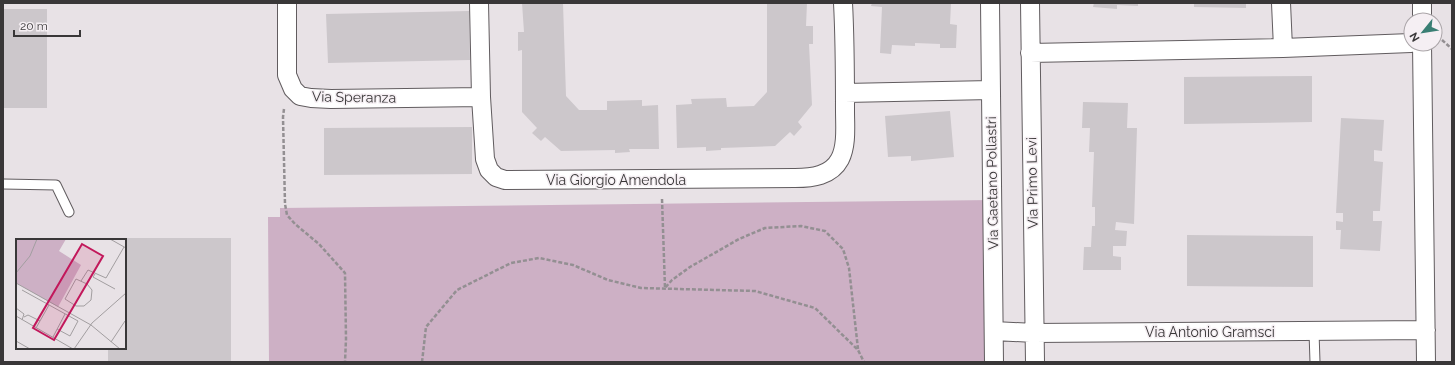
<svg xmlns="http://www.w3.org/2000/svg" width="1455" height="365" font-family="Raleway,sans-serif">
<rect width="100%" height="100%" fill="#e8e2e6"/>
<!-- green -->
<path fill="#cdb0c5" d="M 994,200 L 997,362 L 269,362 L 268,217 L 280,217 L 280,208 Z"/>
<!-- building -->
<path fill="#ccc7cb" d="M 522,3 L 563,3 L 566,96 L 579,110 L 607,110 L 607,101 L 642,100 L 642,106 L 658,105 L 659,149 L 629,149 L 630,152 L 615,153 L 615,150 L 561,151 L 545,137 L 541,141 L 532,133 L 537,128 L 522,112 L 522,50 L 518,51 L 518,32 L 524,32 Z
M 767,3 L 807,3 L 806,26 L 813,26 L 813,44 L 809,44 L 812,105 L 798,122 L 802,127 L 794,136 L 790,132 L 775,146 L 721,148 L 721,150 L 706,151 L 706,147 L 677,148 L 676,105 L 692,104 L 691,99 L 726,98 L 727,107 L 754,106 L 767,92 Z
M 872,3 L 951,4 L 950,24 L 957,25 L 956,48 L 940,48 L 940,44 L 915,43 L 915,46 L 892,45 L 891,54 L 880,53 L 882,7 L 871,6 Z
M 1094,3 L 1138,3 L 1138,6 L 1117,5 L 1117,9 L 1093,7 Z
M 1194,3 L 1246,3 L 1246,8 L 1194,7 Z
M 3,9 L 47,9 L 47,108 L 3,108 Z
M 469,11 L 470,60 L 328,63 L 326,14 Z
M 1312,76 L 1312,122 L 1184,124 L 1184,77 Z
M 1083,102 L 1128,103 L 1127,128 L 1137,128 L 1134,224 L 1116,222 L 1115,230 L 1127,231 L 1126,246 L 1113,246 L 1113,256 L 1121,257 L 1121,270 L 1083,270 L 1084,247 L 1091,247 L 1092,226 L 1095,226 L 1095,207 L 1092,207 L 1094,152 L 1089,152 L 1090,128 L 1082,128 Z
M 950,111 L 954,157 L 911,161 L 911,156 L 888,157 L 885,116 Z
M 1341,118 L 1384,120 L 1382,151 L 1374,150 L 1374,161 L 1383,162 L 1380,211 L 1373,211 L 1373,221 L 1382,221 L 1380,251 L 1340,249 L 1341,230 L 1336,230 L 1336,221 L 1343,222 L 1343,213 L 1336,213 Z
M 472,127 L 472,174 L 324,175 L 324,128 Z
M 1187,235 L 1313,236 L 1313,287 L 1187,286 Z
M 108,238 L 231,238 L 231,362 L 108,362 L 108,348 L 125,348 L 125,240 L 108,240 Z"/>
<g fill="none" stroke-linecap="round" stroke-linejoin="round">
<defs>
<path id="service" d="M 3,184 L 56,185 L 69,212
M 1314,332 L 1315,362"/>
<path id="minor" d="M 287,3 L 287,75 L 293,89 L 300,96 L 311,98 L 331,99 L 481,97
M 479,3 L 481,97 L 485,159 L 489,170 L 496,177 L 505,180 L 795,178 C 812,178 831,176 840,159 C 847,145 845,126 845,111 C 845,75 845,39 843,3
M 990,3 L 994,362
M 1030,3 L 1035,362
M 1281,3 L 1283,48
M 1422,20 L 1422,3
M 1422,44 L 1426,362
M 1030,53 L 1283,48 L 1411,43
M 845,93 L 991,90
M 994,331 L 1034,333 L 1426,330"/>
</defs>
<!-- service casing -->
<use href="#service" stroke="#615c5f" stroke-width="11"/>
<!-- minor casing -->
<use href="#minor" stroke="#615c5f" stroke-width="20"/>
<!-- path -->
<path stroke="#938f92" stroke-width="2.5" stroke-dasharray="4 2" stroke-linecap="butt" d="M 1442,40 L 1452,49
M 284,109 L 283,117 L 285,204 L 287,215 L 295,224 L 319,244 L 345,273 L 346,339 L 345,362
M 662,199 L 665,288 L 672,280 L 690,267 L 739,239 L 765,228 L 801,226 L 825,231 L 843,249 L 849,268 L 858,349
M 422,362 L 426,327 L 457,290 L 511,263 L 539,258 L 573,265 L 608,280 L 641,288 L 755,291 L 815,308 L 858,350 L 864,362"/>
<!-- service -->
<use href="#service" stroke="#fff" stroke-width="9"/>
<!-- minor -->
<use href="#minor" stroke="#fff" stroke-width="18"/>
</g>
<g text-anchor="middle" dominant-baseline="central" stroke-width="3" stroke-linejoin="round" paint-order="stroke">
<!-- street labels -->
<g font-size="14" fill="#393738" stroke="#f5eff3">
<text transform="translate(354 97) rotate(1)">Via Speranza</text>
<text x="616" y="180">Via Giorgio Amendola</text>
<text transform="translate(992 183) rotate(-91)">Via Gaetano Pollastri</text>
<text transform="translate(1032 183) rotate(-91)">Via Primo Levi</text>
<text x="1210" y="332">Via Antonio Gramsci</text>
</g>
</g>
<!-- overview -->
<g transform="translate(16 239)">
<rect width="110" height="110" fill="#e8e2e6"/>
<path d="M 50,0 L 43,12 L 65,26 L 42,68 L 0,44 L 0,1 Z" fill="#cdb0c5"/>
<path fill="none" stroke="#a29ea0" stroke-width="1" d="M 94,0 L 110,9M 0,34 L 14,17 L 21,0M 79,35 L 77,38 L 99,50M 60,40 L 71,45 L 76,51 L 75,61 L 68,67 L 60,67 L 49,60 ZM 65,42 L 72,31 L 90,39 L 108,8M 0,44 L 75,86 L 104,110M 6,51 L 62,82 L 54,97 L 41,90M 0,69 L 8,75 L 6,81M 0,77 L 57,110M 8,78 L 12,76 L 24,82M 20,89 L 33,66M 37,98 L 49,75M 0,102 L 14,110M 95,103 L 109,82M 58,110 L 76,84 L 110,54"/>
<path fill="#c2185b" fill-opacity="0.15" stroke="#c2185b" stroke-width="2" d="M 66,5 L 87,17 L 38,101 L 17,89 Z"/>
<rect width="110" height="110" fill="none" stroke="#393738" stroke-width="2"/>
</g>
<!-- border -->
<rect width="1455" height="365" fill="none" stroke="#393738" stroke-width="8"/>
<!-- north arrow -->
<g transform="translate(1423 32) rotate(240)"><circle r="19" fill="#f5eff3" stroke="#aaa5a8"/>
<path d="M0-3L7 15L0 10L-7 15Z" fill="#3a7f74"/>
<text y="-6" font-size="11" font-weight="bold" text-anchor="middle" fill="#393738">N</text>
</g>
<!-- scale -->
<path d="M14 30v6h66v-6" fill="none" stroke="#393738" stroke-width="2"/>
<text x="20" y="30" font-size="12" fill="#393738" stroke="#f5eff3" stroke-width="3" paint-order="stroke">20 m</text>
</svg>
